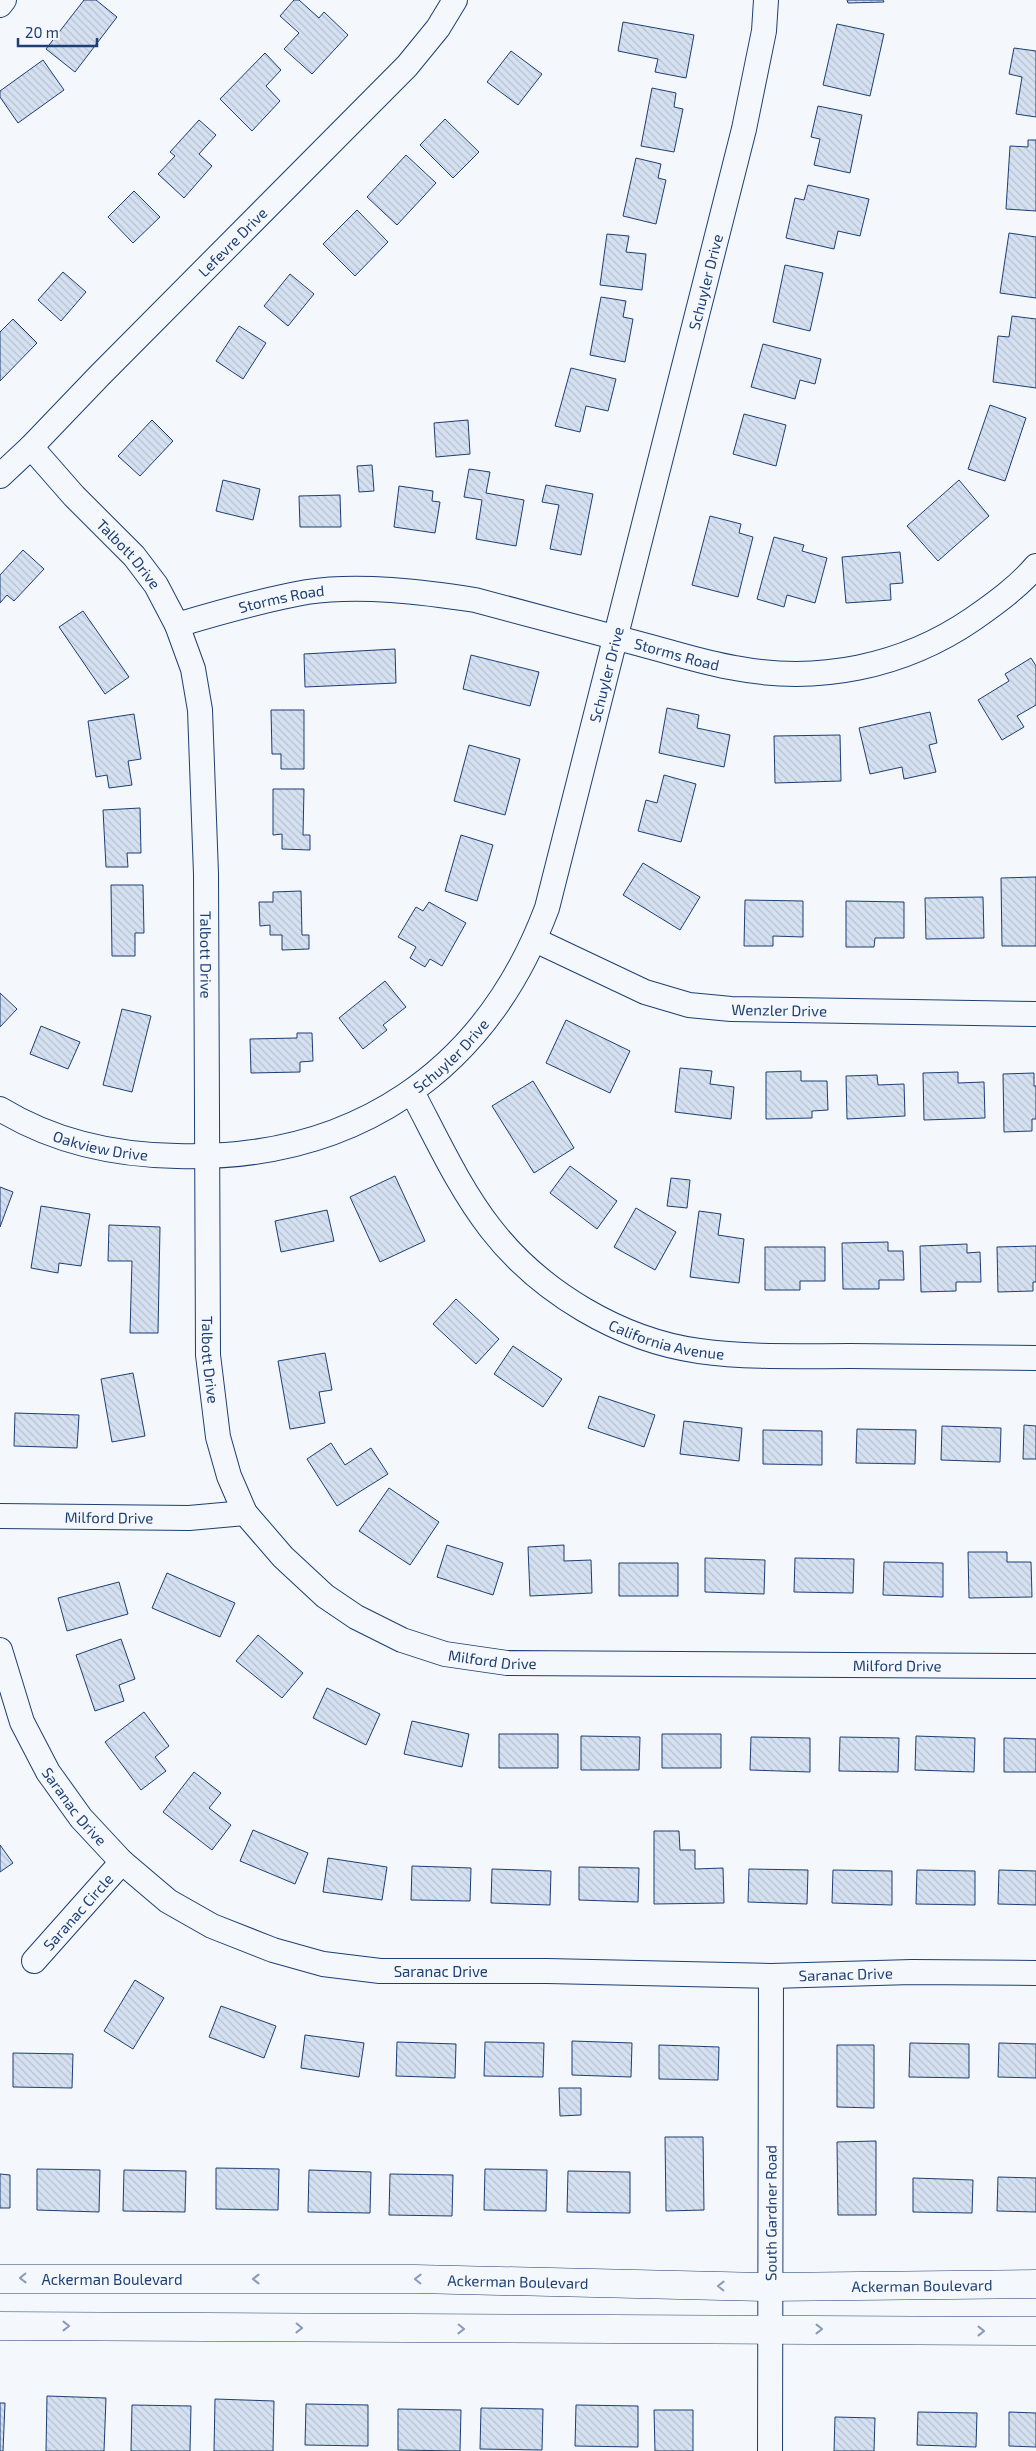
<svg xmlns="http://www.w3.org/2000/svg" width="1036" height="2451" font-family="'Exo 2',sans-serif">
<defs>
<pattern id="building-back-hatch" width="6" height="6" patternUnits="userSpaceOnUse" patternTransform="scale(1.25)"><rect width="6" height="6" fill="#d5e0f0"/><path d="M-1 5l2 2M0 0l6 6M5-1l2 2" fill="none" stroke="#b6c1d1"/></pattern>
</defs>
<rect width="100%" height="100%" fill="#f4f7fb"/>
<!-- building -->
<path fill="url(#building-back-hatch)" stroke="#1d3f73" d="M 84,0 L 96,0 L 117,17 L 75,72 L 46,49 Z
M 294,0 L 299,0 L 319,18 L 324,12 L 348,35 L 312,74 L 284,49 L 299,33 L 280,16 Z
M 847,0 L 883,0 L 884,2 L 848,3 Z
M 623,22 L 694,35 L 686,78 L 655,72 L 658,59 L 618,51 Z
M 837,24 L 884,34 L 870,96 L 823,85 Z
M 1014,48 L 1036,51 L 1036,117 L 1016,114 L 1022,77 L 1009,74 Z
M 511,51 L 542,74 L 518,105 L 487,82 Z
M 265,53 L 281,70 L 266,86 L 280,101 L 252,131 L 220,99 Z
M 43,60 L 64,90 L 18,123 L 0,97 L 0,91 Z
M 652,88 L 676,93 L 674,107 L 683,109 L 674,152 L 641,146 Z
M 818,106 L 862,115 L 850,173 L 814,165 L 820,139 L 811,137 Z
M 445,119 L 479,152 L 453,178 L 420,145 Z
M 199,120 L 216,135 L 199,154 L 212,166 L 184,198 L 158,174 L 175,156 L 170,152 Z
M 1028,140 L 1036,140 L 1036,211 L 1006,209 L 1010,146 L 1028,147 Z
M 406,155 L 436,183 L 397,225 L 367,197 Z
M 636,158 L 661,164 L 658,178 L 666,180 L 656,224 L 623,216 Z
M 808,185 L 869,199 L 860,236 L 838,231 L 834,249 L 786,238 L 795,198 L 804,200 Z
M 134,191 L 160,217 L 133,243 L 108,217 Z
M 357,210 L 388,242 L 355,276 L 323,244 Z
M 1009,233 L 1036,237 L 1036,298 L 1000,293 Z
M 607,234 L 629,236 L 626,252 L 646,254 L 642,290 L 600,285 Z
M 785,265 L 823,273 L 810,331 L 773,322 Z
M 63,272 L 86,292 L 61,321 L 38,300 Z
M 290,274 L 314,294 L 288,326 L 264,306 Z
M 601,297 L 626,301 L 623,317 L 633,319 L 625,362 L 590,355 Z
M 1012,316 L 1036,319 L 1036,388 L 993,382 L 998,336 L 1009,337 Z
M 13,319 L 37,343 L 0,381 L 0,332 Z
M 239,326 L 266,343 L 243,379 L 216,361 Z
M 763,344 L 821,359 L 815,384 L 800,380 L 795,399 L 751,387 Z
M 571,368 L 616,379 L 608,411 L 586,406 L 580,432 L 555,426 Z
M 990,405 L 1026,418 L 1005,481 L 968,469 Z
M 744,414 L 786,425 L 776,466 L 733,454 Z
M 152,420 L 173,441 L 140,476 L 118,456 Z
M 468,420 L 470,454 L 436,457 L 434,423 Z
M 372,465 L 374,491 L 359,492 L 357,466 Z
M 469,469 L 490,472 L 486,493 L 524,500 L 516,546 L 476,539 L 482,500 L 464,497 Z
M 223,480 L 260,489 L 253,520 L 216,511 Z
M 959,480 L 989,516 L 938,561 L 907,526 Z
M 546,485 L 593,494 L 581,555 L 550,549 L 559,505 L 542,502 Z
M 399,486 L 433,491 L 432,501 L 440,502 L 435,533 L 394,527 Z
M 340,495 L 341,527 L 300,527 L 299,496 Z
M 710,516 L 741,524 L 739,533 L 753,537 L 738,597 L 692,585 Z
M 774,537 L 804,545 L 802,551 L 827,558 L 815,603 L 787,595 L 784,607 L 757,599 Z
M 23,550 L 44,569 L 14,601 L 7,595 L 0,603 L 0,575 Z
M 900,552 L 903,583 L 890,584 L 891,600 L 846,603 L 842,557 Z
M 83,611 L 129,677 L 105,694 L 59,627 Z
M 395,649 L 396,683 L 305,687 L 304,654 Z
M 471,655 L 539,672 L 530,706 L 463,689 Z
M 1031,658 L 1036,666 L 1036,705 L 1017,716 L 1024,727 L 1002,740 L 978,700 L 1009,681 L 1005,674 Z
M 667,708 L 699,715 L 697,728 L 730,735 L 724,767 L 659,753 Z
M 271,710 L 304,710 L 304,769 L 281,769 L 281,754 L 272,754 Z
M 930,712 L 937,743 L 929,745 L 936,772 L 904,779 L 902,767 L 870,774 L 859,728 Z
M 134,714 L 141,759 L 128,761 L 132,785 L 109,788 L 107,775 L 96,777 L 88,721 Z
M 840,735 L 841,781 L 775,783 L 774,736 Z
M 469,745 L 520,759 L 505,815 L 454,801 Z
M 664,775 L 696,784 L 681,842 L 638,831 L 646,800 L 657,803 Z
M 273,789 L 304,789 L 303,835 L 310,835 L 310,850 L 282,849 L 282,834 L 273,835 Z
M 140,808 L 141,853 L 127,853 L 128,867 L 106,867 L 103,810 Z
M 461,835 L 493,845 L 477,901 L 445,891 Z
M 643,863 L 700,897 L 680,930 L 623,895 Z
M 1036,877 L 1036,946 L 1002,946 L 1001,878 Z
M 111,885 L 143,885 L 144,933 L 135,933 L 135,956 L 112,956 Z
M 301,891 L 302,935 L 309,935 L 309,949 L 282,950 L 282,935 L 270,935 L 270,925 L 260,926 L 259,902 L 273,902 L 273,892 Z
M 983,897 L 984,938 L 926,939 L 925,898 Z
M 745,900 L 803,901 L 803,937 L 773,936 L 773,946 L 744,946 Z
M 846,901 L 904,902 L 904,938 L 875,938 L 874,947 L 846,947 Z
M 429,902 L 466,923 L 442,966 L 430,959 L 425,967 L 410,958 L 416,947 L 398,937 L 416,907 L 423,911 Z
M 385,981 L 406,1007 L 383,1025 L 387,1030 L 363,1049 L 339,1018 Z
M 0,993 L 17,1009 L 0,1027 Z
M 122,1009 L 151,1016 L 132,1092 L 103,1085 Z
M 566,1020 L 630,1051 L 610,1093 L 546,1063 Z
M 41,1026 L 80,1042 L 68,1069 L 30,1054 Z
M 297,1033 L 312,1033 L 313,1061 L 300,1062 L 300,1072 L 251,1073 L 250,1039 L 297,1038 Z
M 680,1068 L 712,1071 L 710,1084 L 734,1087 L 731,1119 L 675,1112 Z
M 801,1071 L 801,1081 L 827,1081 L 828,1110 L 812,1111 L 812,1118 L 766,1119 L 766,1072 Z
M 958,1072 L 958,1083 L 984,1082 L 985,1118 L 924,1120 L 923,1073 Z
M 1034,1073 L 1034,1086 L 1036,1086 L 1036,1119 L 1032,1119 L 1032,1131 L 1004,1132 L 1003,1074 Z
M 877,1075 L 878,1085 L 904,1084 L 905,1116 L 847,1119 L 846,1076 Z
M 533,1081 L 574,1148 L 534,1173 L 492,1106 Z
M 570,1166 L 617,1201 L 597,1229 L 550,1193 Z
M 395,1176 L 425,1241 L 380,1262 L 350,1197 Z
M 671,1178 L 690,1180 L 687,1208 L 667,1206 Z
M 0,1187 L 13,1192 L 0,1227 Z
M 41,1206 L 90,1214 L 81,1266 L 59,1263 L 58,1273 L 31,1268 Z
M 636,1208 L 676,1232 L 655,1270 L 614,1247 Z
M 327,1210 L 334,1241 L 281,1252 L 275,1221 Z
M 699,1211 L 721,1214 L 718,1235 L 744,1239 L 739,1283 L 690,1277 Z
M 109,1225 L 160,1227 L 158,1333 L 130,1333 L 132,1261 L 108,1261 Z
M 888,1242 L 888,1251 L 903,1251 L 904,1280 L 879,1280 L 879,1289 L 843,1289 L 842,1243 Z
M 967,1244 L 967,1253 L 980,1252 L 981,1282 L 956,1282 L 956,1291 L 921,1292 L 920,1246 Z
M 1036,1246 L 1036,1282 L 1033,1282 L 1033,1291 L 998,1292 L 997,1247 Z
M 765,1247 L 825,1247 L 825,1281 L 800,1281 L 800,1290 L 765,1290 Z
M 456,1299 L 499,1339 L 476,1364 L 433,1324 Z
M 513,1346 L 562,1379 L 543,1407 L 494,1374 Z
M 325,1353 L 332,1390 L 319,1392 L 325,1423 L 290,1429 L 278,1361 Z
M 133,1373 L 145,1436 L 112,1442 L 101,1379 Z
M 599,1396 L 655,1415 L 644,1447 L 588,1428 Z
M 15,1413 L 79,1415 L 77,1448 L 14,1446 Z
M 684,1421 L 742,1428 L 739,1461 L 680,1454 Z
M 1024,1425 L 1036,1426 L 1036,1459 L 1023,1459 Z
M 942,1426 L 1001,1428 L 1000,1462 L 941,1460 Z
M 857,1429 L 916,1430 L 915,1464 L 856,1463 Z
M 763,1430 L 822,1431 L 822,1465 L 763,1464 Z
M 331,1443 L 345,1465 L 371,1448 L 388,1474 L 337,1506 L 307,1459 Z
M 389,1488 L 439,1522 L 410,1565 L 359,1531 Z
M 447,1545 L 503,1563 L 493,1595 L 437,1577 Z
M 564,1545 L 564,1561 L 591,1560 L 592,1593 L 530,1596 L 528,1547 Z
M 968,1552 L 1007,1552 L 1007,1562 L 1031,1562 L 1032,1597 L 969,1598 Z
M 705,1558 L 765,1560 L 764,1594 L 705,1592 Z
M 795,1558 L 854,1559 L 853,1593 L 794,1592 Z
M 884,1562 L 943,1563 L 943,1597 L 883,1595 Z
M 619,1563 L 678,1563 L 678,1596 L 619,1596 Z
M 167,1573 L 235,1603 L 220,1637 L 152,1608 Z
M 119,1582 L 128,1614 L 67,1631 L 58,1598 Z
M 258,1635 L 303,1673 L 282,1698 L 236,1661 Z
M 121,1639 L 135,1679 L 119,1685 L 124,1701 L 95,1711 L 76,1655 Z
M 327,1688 L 380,1714 L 366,1745 L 313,1718 Z
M 144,1712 L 169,1746 L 155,1757 L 166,1771 L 141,1790 L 105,1742 Z
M 412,1721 L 469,1734 L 462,1767 L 404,1754 Z
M 499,1734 L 558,1734 L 558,1768 L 499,1768 Z
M 662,1734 L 721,1734 L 721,1768 L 662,1768 Z
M 581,1736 L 640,1737 L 639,1770 L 581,1770 Z
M 916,1736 L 975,1738 L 974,1772 L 915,1770 Z
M 751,1737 L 810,1738 L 810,1772 L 750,1770 Z
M 840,1737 L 899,1738 L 898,1772 L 839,1771 Z
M 1004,1738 L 1036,1739 L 1036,1772 L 1004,1772 Z
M 194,1772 L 221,1793 L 209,1808 L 231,1825 L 212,1850 L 163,1812 Z
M 253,1830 L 308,1853 L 295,1884 L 240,1861 Z
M 654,1831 L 679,1831 L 680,1850 L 695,1850 L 695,1869 L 723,1868 L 724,1903 L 654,1904 Z
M 0,1845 L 13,1863 L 0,1872 Z
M 328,1858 L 387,1867 L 382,1900 L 323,1892 Z
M 412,1866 L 471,1868 L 470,1901 L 411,1900 Z
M 579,1867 L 639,1868 L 638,1902 L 579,1900 Z
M 492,1869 L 551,1871 L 550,1905 L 491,1903 Z
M 749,1869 L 808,1870 L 807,1904 L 748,1902 Z
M 833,1870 L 892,1871 L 892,1905 L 832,1903 Z
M 917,1870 L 975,1871 L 975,1905 L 916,1904 Z
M 999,1870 L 1036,1871 L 1036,1905 L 998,1904 Z
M 135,1980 L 164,1998 L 133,2049 L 104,2031 Z
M 221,2006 L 276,2026 L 264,2058 L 209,2037 Z
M 305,2035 L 364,2043 L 359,2077 L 301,2068 Z
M 572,2041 L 632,2043 L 631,2077 L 572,2075 Z
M 397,2042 L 456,2044 L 455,2078 L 396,2076 Z
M 485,2042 L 544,2043 L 543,2077 L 484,2076 Z
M 910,2043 L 969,2044 L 969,2078 L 909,2077 Z
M 999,2043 L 1036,2044 L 1036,2078 L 998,2077 Z
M 659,2045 L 719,2047 L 718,2080 L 659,2079 Z
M 837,2045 L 874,2045 L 874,2108 L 837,2107 Z
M 13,2053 L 73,2054 L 72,2088 L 13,2087 Z
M 559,2088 L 581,2088 L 581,2115 L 560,2116 Z
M 665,2137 L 703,2137 L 704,2210 L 666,2211 Z
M 876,2141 L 876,2215 L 838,2215 L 837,2142 Z
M 216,2168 L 279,2169 L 278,2210 L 216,2209 Z
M 37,2169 L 100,2170 L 99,2212 L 37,2210 Z
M 485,2169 L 547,2170 L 546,2211 L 484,2210 Z
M 124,2170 L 186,2171 L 185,2212 L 123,2211 Z
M 309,2170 L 371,2172 L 370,2213 L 308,2212 Z
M 568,2171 L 630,2172 L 630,2213 L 567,2212 Z
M 0,2174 L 10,2175 L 10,2208 L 0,2208 Z
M 390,2174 L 453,2175 L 452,2216 L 389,2215 Z
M 998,2177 L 1036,2178 L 1036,2212 L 997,2211 Z
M 913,2178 L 973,2180 L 972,2213 L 913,2212 Z
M 47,2396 L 106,2398 L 104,2451 L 46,2451 Z
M 215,2399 L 274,2401 L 273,2451 L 214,2451 Z
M 0,2403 L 5,2403 L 3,2451 L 0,2451 Z
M 306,2404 L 368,2405 L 368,2446 L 305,2445 Z
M 132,2405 L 191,2406 L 190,2451 L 131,2451 Z
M 576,2405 L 638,2406 L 638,2447 L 575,2446 Z
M 481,2408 L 543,2409 L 542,2450 L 480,2449 Z
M 398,2409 L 461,2410 L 460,2451 L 398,2450 Z
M 654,2410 L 693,2410 L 693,2451 L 655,2451 Z
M 918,2412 L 977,2413 L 976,2447 L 917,2445 Z
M 1009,2412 L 1036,2413 L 1036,2447 L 1009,2446 Z
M 835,2417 L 875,2418 L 874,2451 L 834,2451 Z"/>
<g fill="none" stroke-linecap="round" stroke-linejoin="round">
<defs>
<g id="minor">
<path d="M 0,5 L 4,0"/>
<path id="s1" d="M 31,447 L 74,496 L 134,556 L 156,585 L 177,625 L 193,669 L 200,710 L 206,874 L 208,1355 L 218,1437 L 229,1476 L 245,1513 L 283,1557 L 325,1596 L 356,1617 L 402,1640 L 445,1654 L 507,1663 L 1036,1666"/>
<path id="s2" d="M 0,476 L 31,447 L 100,375 L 407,66 L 438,28 L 455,0"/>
<path id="s3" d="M 177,625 C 220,612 263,600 307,592 C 360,584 423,592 475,600 C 530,615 585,629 640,644 C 671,652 703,663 735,668 C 818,684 903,667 973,619 C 996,603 1018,587 1036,566"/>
<path id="s4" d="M 535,940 L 645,992 L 689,1005 L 731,1009 L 1036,1014"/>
<path id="s5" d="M 412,1092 C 437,1139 459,1188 491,1229 C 540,1292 620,1340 699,1351 C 749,1358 800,1356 850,1356 C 912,1357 974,1357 1036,1358"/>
<path id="s6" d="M 0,1109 C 54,1142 115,1155 177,1156 C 353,1161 485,1073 547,908 L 744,129 L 764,31 L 766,0"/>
<path id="s7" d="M 0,1516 L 189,1518 L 245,1513"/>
<path id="s8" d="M 0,1650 L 22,1722 L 48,1772 L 81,1818 L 122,1862 L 168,1901 L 212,1926 L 273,1950 L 323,1964 L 380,1971 L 547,1971 L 771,1976 L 912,1972 L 1036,1973"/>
<path id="s9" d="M 34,1961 L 122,1862"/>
<path id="s10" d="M 770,2451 L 771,1976"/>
</g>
<g id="tertiary">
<path id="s11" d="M 0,2279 L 415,2279 L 769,2287 L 1036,2284"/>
<path d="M 0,2326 L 1036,2331"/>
</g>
</defs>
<!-- minor casing -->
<use href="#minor" stroke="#1d3f73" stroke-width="26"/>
<!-- tertiary casing -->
<use href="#tertiary" stroke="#1d3f73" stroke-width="29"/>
<!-- minor -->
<use href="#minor" stroke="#f4f7fb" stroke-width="24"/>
<!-- tertiary -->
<use href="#tertiary" stroke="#f4f7fb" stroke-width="28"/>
</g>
<!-- one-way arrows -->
<defs><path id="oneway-chevron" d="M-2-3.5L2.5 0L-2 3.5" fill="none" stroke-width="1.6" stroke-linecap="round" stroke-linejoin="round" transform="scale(1.25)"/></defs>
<g stroke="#889bb7">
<use href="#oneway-chevron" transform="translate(23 2278) rotate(179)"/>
<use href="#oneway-chevron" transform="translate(256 2279) rotate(-180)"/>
<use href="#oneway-chevron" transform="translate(418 2279) rotate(-179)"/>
<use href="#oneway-chevron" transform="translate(721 2286) rotate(-179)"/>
<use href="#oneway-chevron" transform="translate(66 2326)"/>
<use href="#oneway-chevron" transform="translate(299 2328) rotate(1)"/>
<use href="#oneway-chevron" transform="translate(461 2329) rotate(1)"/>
<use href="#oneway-chevron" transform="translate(819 2329)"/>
<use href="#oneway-chevron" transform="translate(981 2331)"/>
</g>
<g text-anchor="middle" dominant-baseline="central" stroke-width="4" stroke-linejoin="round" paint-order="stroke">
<!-- street labels -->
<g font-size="15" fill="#1d3f73" stroke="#f4f7fb">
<text stroke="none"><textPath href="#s2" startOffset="330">Lefevre Drive</textPath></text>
<text stroke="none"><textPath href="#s6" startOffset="1310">Schuyler Drive</textPath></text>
<text stroke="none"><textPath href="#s1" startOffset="145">Talbott Drive</textPath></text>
<text stroke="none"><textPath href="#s3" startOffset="108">Storms Road</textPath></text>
<text stroke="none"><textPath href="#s3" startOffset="512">Storms Road</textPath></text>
<text stroke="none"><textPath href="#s6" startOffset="905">Schuyler Drive</textPath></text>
<text stroke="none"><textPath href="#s1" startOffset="565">Talbott Drive</textPath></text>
<text stroke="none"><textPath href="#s4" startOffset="258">Wenzler Drive</textPath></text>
<text stroke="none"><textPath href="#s6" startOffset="486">Schuyler Drive</textPath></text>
<text stroke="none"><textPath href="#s6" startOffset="108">Oakview Drive</textPath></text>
<text stroke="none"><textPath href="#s5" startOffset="371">California Avenue</textPath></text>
<text stroke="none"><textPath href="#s1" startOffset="970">Talbott Drive</textPath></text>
<text stroke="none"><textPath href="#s7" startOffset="109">Milford Drive</textPath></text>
<text stroke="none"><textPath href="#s1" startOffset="1426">Milford Drive</textPath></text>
<text stroke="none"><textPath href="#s1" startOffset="1831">Milford Drive</textPath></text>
<text stroke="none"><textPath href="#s8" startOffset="175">Saranac Drive</textPath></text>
<text stroke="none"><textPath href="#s9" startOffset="66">Saranac Circle</textPath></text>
<text stroke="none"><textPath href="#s8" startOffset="595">Saranac Drive</textPath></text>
<text stroke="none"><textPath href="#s8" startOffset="1000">Saranac Drive</textPath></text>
<text stroke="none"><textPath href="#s10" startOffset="238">South Gardner Road</textPath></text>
<text stroke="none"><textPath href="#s11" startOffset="112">Ackerman Boulevard</textPath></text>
<text stroke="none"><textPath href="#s11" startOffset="518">Ackerman Boulevard</textPath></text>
<text stroke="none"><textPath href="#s11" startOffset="922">Ackerman Boulevard</textPath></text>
</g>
</g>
<!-- scale -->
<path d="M18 38v8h79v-8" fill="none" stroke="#1d3f73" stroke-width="2.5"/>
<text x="25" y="38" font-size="15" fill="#1d3f73" stroke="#f4f7fb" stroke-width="4" paint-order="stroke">20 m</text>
</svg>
